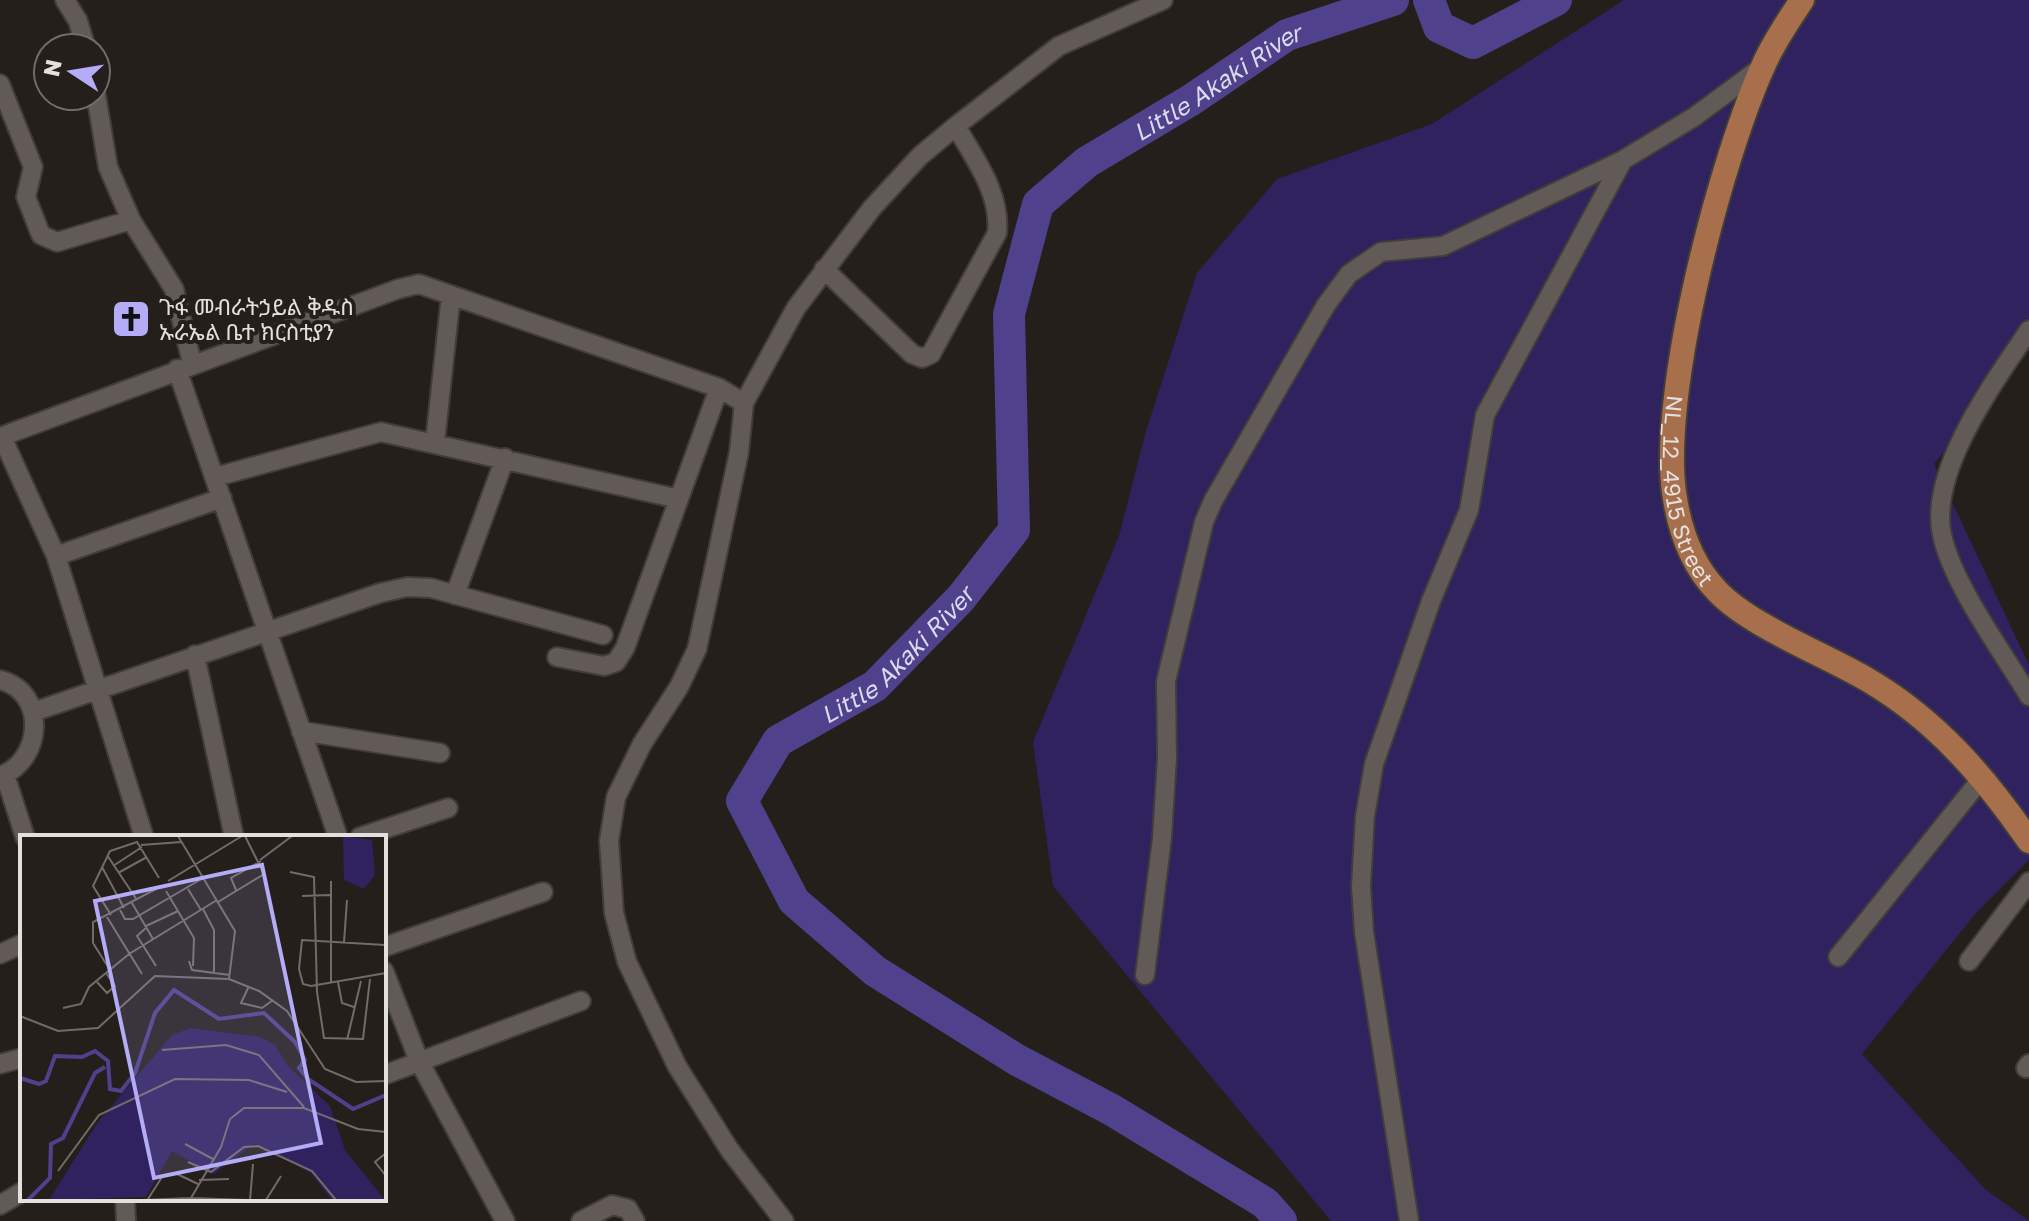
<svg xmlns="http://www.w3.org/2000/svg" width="2029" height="1221" font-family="'Golos Text','Noto Sans Ethiopic',sans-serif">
<rect width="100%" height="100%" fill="#251f1c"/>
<!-- green -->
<path fill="#2f225f" d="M 1624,0 L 2029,0 L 2029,350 L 1934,464 L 2029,665 L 2029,860 L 1976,913 L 1862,1054 L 1985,1189 L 2029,1221 L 1331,1221 L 1053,886 L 1033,742 L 1119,536 L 1146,431 L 1197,273 L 1277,179 L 1432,124 Z"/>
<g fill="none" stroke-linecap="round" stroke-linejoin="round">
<!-- river -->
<g stroke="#4f418c" stroke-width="32">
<path d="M 1429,0 L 1439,27 L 1473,43 L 1556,0"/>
<path id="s1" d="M 1281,1221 L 1265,1203 L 1112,1110 L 1017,1060 L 875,971 L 794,901 L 742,801 L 778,741 L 875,686 L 961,598 L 1014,530 L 1009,314 L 1038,204 L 1087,162 L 1191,100 L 1287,35 L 1393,0"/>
</g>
<defs>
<path id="street" d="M 65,0 L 78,21 L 86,48
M 0,84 L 33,167 L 26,197 L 41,235 L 57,242 L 131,220
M 96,95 L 108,167 L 131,220 L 174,289 L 192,363
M 824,269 L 912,354 L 922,358 L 931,354 L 997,233 C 1001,193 975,160 956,126
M 2029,330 C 1995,381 1928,471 1942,535 C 1953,585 2002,651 2029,696
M 177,369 L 338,837
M 0,437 L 398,289 L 419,284 L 719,388 L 744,403
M 2,437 L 56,556 L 144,837
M 435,442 L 451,295
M 215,477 L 381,432 L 679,499
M 56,556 L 222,498
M 455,595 L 505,458
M 195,655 L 234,837
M 557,657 L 604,666 L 616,662 L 625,648 L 719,388
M 0,680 C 48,692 43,761 0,776
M 33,712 L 380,593 L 407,587 L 431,588 L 603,635
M 301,731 L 440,753
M 5,775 L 25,837
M 360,837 L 448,808
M 384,947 L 543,892
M 0,954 L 22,944
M 1838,957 L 1982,778
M 1969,961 L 2029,882
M 384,971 L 419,1061 L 505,1221
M 1145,975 L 1162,838 L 1167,758 L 1166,681 L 1204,522 L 1213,501 L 1326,305 L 1349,274 L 1381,252 L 1443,246 L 1623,160 L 1694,117 L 1763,66
M 0,1064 L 22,1058
M 2026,1068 L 2029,1064
M 384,1075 L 581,1001
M 125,1199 L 126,1221
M 0,1205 L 22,1192
M 581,1221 L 612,1205 L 628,1209 L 635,1221
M 784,1221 L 729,1149 L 677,1066 L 627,962 L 614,913 L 609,841 L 616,797 L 642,744 L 679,687 L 697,649 L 739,452 L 744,403 L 796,308 L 872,208 L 920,156 L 956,126 L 1059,46 L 1163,0
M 1409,1221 L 1364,932 L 1361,886 L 1365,816 L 1374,764 L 1431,601 L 1469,510 L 1485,415 L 1623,160"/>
<g id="primary">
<path id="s2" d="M 1802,0 C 1789,20 1775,40 1765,62 C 1721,157 1660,391 1674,492 C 1679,529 1691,564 1717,591 C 1750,626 1824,654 1868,680 C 1936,720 1984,776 2029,841"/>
</g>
</defs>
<!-- street casing -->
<use href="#street" stroke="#413d3b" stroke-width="22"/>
<!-- primary casing -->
<use href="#primary" stroke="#413d3b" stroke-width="28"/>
<!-- street -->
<use href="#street" stroke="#615a56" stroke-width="18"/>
<!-- primary -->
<use href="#primary" stroke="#a86f4d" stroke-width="24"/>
</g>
<!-- icons -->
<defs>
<symbol id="church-square" viewBox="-11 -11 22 22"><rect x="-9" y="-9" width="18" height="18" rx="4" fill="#b5acf8" stroke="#251f1c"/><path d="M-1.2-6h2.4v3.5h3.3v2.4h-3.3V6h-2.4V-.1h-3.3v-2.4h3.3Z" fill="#111"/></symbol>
</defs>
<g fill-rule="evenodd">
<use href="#church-square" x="109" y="297" width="44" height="44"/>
</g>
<g text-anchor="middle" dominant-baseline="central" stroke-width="8" stroke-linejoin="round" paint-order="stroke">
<!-- poi labels -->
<g font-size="22" fill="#e4e0de" stroke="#251f1c" text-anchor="start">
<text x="159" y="306">ጉፋ መብራትኃይል ቅዱስ<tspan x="159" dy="25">ኡራኤል ቤተ ክርስቲያን</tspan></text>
</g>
<!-- street labels -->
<g font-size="22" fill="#e4e0de" stroke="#251f1c">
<text stroke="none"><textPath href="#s2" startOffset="516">NL_12_4915 Street</textPath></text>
</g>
<!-- water labels -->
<g font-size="24" font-style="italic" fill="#dad9ef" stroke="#251f1c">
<text stroke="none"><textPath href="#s1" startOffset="1636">Little Akaki River</textPath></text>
<text stroke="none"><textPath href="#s1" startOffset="916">Little Akaki River</textPath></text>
</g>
</g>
<!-- overview -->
<g transform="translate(20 835)">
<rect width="366" height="366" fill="#251f1c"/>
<path d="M 323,1 L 352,5 L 355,40 L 344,54 L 324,45 ZM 171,193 L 240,202 L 255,210 L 267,230 L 310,271 L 325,315 L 365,365 L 312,365 L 292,339 L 235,308 L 194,339 L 152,316 L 126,362 L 29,365 L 78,287 L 152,200 Z" fill="#2f225f"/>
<path fill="none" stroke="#4f418c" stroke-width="4" d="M 0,243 L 19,249 L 26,246 L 35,221 L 62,222 L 75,216 L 88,226 L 90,254 L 101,256 L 115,238 L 135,178 L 154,155 L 199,184 L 244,178 L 275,207 L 285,225 L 279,233 L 288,244 L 333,274 L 366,260M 8,365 L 30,343 L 31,309 L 43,303 L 75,238 L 85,232"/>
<path fill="none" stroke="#716c6a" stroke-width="2" d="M 158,1 L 215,96 L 209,144M 121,10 L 161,7M 87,20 L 117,65M 240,25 L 272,1M 93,31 L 122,12M 82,32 L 104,73M 270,37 L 294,42 L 297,157 L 304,203 L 343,204 L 350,144M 98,38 L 127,22M 148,46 L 222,1M 168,54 L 181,75M 216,55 L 211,43 L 241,26M 146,56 L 174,103 L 173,131M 282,61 L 310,60M 198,67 L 244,39 L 225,1M 112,68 L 133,104M 366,72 L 366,134M 183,74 L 194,95 L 194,138M 100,75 L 105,84 L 113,84 L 183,43M 91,80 L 73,51 L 90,16 L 117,7 L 139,43M 87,82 L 122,139M 126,91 L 158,76M 127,92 L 117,101 L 136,131M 324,107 L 327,65M 365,110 L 282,105 L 279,134 L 283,149 L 291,151 L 366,138M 169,126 L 172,135 L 210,140M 90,135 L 73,108 L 73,87 L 136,54M 77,147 L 87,158 L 95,151 L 86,138M 318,147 L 322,168 L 334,172M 311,148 L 311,46M 229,151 L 221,168 L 242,173 L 253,165M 43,173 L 61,169 L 69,152 L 109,119 L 197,65M 0,181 L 38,196 L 78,193 L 135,141 L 209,144 L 239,156 L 267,176 L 305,234 L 336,247 L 366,246M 327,205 L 341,146M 142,215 L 206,210 L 239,220 L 284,272M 165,309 L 193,324M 366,318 L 355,327 L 366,341M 168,327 L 191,337 L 224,312 L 238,311 L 292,336 L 316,365M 38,336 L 79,280 L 155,244 L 229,245 L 267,257M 155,338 L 178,349M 179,345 L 209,344M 171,363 L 227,365M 128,364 L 142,342M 123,365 L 171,363 L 201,312 L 210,284 L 224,273 L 284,273 L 338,294 L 366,297M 230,365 L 233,329M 246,365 L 261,341"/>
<path fill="#b5acf8" fill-opacity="0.15" stroke="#b5acf8" stroke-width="4" d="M 242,30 L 301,308 L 134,343 L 75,66 Z"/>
<rect width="366" height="366" fill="none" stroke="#e4e0de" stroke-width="4"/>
</g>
<!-- north arrow -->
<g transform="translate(72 72) rotate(282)"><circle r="38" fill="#251f1c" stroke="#716c6a" stroke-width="2"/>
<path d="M0-6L14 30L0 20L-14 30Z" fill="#b5acf8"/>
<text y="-12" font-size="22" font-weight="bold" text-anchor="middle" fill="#e4e0de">N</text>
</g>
</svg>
